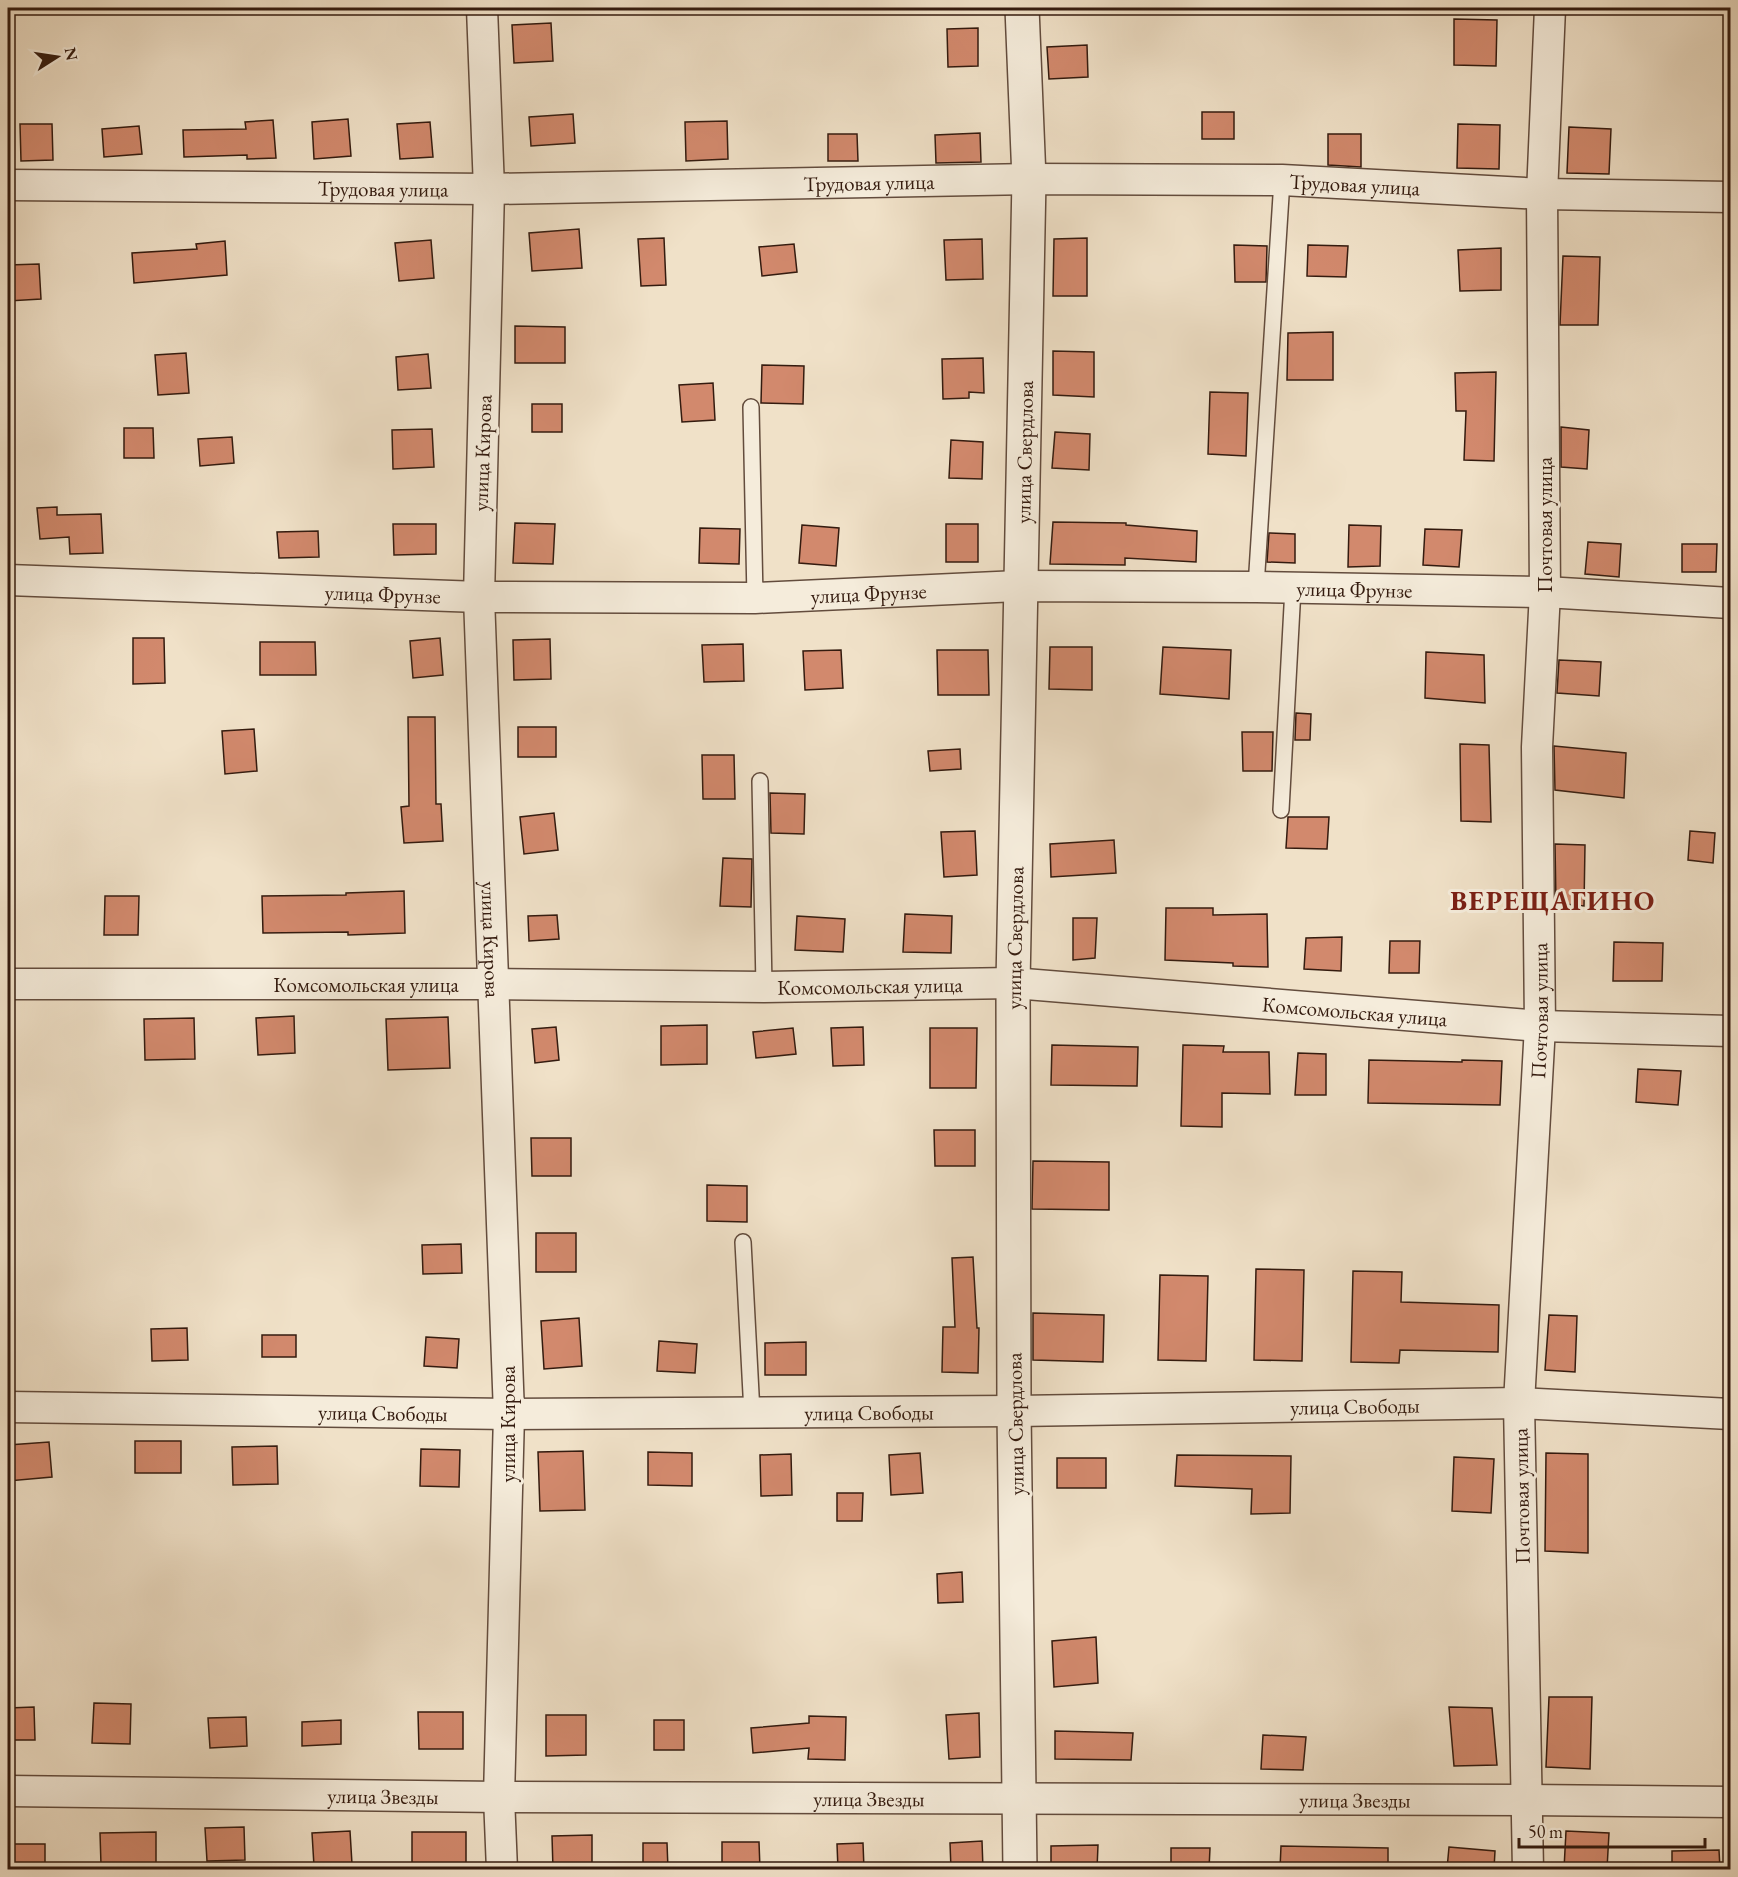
<svg xmlns="http://www.w3.org/2000/svg" width="1738" height="1877" font-family="'EB Garamond',serif">
<rect width="100%" height="100%" fill="#f0e1c8"/>
<filter id="stains"><feTurbulence type="fractalNoise" baseFrequency=".00333" numOctaves="4"/><feColorMatrix values="0 0 0 0 .2 0 0 0 0 .09 0 0 0 0 .02 0 0 0 .5 -.17"/></filter>
<radialGradient id="worn" r=".72"><stop offset=".6" stop-color="#630" stop-opacity="0"/><stop offset="1" stop-color="#630" stop-opacity=".3"/></radialGradient>
<!-- building -->
<path fill="#d2896d" stroke="#341b0f" stroke-width="1.5" d="M 1454,19 L 1497,20 L 1496,66 L 1454,65 Z
M 551,23 L 553,61 L 514,63 L 512,25 Z
M 978,28 L 978,66 L 948,67 L 947,29 Z
M 1087,45 L 1088,77 L 1049,79 L 1047,47 Z
M 1202,112 L 1234,112 L 1234,139 L 1202,139 Z
M 573,114 L 575,143 L 531,146 L 529,117 Z
M 348,119 L 351,156 L 314,159 L 312,122 Z
M 273,120 L 276,158 L 247,159 L 247,155 L 184,157 L 183,130 L 246,129 L 245,122 Z
M 727,121 L 728,159 L 686,161 L 685,122 Z
M 430,122 L 433,157 L 400,159 L 397,124 Z
M 20,124 L 52,124 L 53,160 L 21,161 Z
M 1458,124 L 1500,125 L 1499,169 L 1457,168 Z
M 139,126 L 142,154 L 104,157 L 102,129 Z
M 1569,127 L 1611,129 L 1609,174 L 1567,173 Z
M 980,133 L 981,162 L 936,163 L 935,135 Z
M 828,134 L 857,134 L 858,161 L 828,161 Z
M 1328,134 L 1361,134 L 1361,167 L 1328,165 Z
M 579,229 L 582,268 L 532,271 L 529,233 Z
M 664,238 L 666,285 L 641,286 L 638,239 Z
M 1087,238 L 1087,296 L 1053,296 L 1054,239 Z
M 982,239 L 983,279 L 946,280 L 944,240 Z
M 431,240 L 434,278 L 399,281 L 395,243 Z
M 225,241 L 227,275 L 134,283 L 132,253 L 197,249 L 196,244 Z
M 794,244 L 797,272 L 762,276 L 759,247 Z
M 1234,245 L 1267,246 L 1266,282 L 1235,282 Z
M 1308,245 L 1348,246 L 1346,277 L 1307,276 Z
M 1501,248 L 1501,290 L 1460,291 L 1458,250 Z
M 1563,256 L 1600,257 L 1598,325 L 1560,325 Z
M 39,264 L 41,299 L 8,301 L 8,265 Z
M 515,326 L 565,327 L 565,363 L 515,363 Z
M 1333,332 L 1333,380 L 1287,380 L 1288,333 Z
M 1053,351 L 1094,352 L 1094,397 L 1053,395 Z
M 186,353 L 189,393 L 158,395 L 155,355 Z
M 428,354 L 431,388 L 398,390 L 396,357 Z
M 983,358 L 984,393 L 969,392 L 969,398 L 943,399 L 942,359 Z
M 762,365 L 804,366 L 803,404 L 761,403 Z
M 1496,372 L 1494,461 L 1464,460 L 1466,411 L 1456,411 L 1455,373 Z
M 713,383 L 715,420 L 682,422 L 679,385 Z
M 1210,392 L 1248,393 L 1246,456 L 1208,454 Z
M 532,404 L 562,404 L 562,432 L 532,432 Z
M 1561,427 L 1589,430 L 1587,469 L 1561,467 Z
M 124,428 L 153,428 L 154,458 L 124,458 Z
M 432,429 L 434,467 L 393,469 L 392,430 Z
M 1055,432 L 1090,434 L 1089,470 L 1052,468 Z
M 232,437 L 234,463 L 200,466 L 198,439 Z
M 951,440 L 983,442 L 982,479 L 949,478 Z
M 57,507 L 57,515 L 101,514 L 103,553 L 70,554 L 69,537 L 40,539 L 37,508 Z
M 1053,522 L 1126,523 L 1126,525 L 1197,531 L 1196,562 L 1125,558 L 1125,565 L 1050,564 Z
M 515,523 L 555,524 L 553,564 L 513,563 Z
M 393,524 L 436,524 L 436,554 L 394,555 Z
M 946,524 L 978,524 L 978,562 L 946,562 Z
M 802,525 L 839,528 L 836,566 L 799,563 Z
M 1349,525 L 1381,526 L 1380,566 L 1348,567 Z
M 700,528 L 740,529 L 739,564 L 699,563 Z
M 1425,529 L 1462,530 L 1459,567 L 1423,565 Z
M 318,531 L 319,557 L 279,558 L 277,532 Z
M 1269,533 L 1295,534 L 1295,563 L 1267,562 Z
M 1588,542 L 1621,544 L 1619,577 L 1585,574 Z
M 1682,544 L 1717,544 L 1716,572 L 1682,572 Z
M 133,638 L 164,638 L 165,683 L 133,684 Z
M 440,638 L 443,675 L 413,678 L 410,641 Z
M 550,639 L 551,679 L 514,680 L 513,640 Z
M 260,642 L 315,642 L 316,675 L 260,675 Z
M 743,644 L 744,681 L 704,682 L 702,645 Z
M 1050,647 L 1092,647 L 1092,690 L 1049,689 Z
M 1163,647 L 1231,650 L 1229,699 L 1160,694 Z
M 841,650 L 843,688 L 805,690 L 803,651 Z
M 937,650 L 988,650 L 989,695 L 938,695 Z
M 1426,652 L 1484,655 L 1485,703 L 1425,698 Z
M 1559,660 L 1601,662 L 1599,696 L 1557,693 Z
M 1296,713 L 1311,714 L 1310,740 L 1295,740 Z
M 408,717 L 435,717 L 436,804 L 441,804 L 443,841 L 404,843 L 401,807 L 409,806 Z
M 518,727 L 556,727 L 556,757 L 518,757 Z
M 254,729 L 257,771 L 225,774 L 222,731 Z
M 1242,732 L 1273,732 L 1272,771 L 1243,771 Z
M 1460,744 L 1489,745 L 1491,822 L 1461,821 Z
M 1554,746 L 1626,753 L 1624,798 L 1555,790 Z
M 960,749 L 961,769 L 930,771 L 928,751 Z
M 702,755 L 734,755 L 735,799 L 703,799 Z
M 770,793 L 805,794 L 804,834 L 771,833 Z
M 554,813 L 558,850 L 524,854 L 520,817 Z
M 1288,817 L 1329,817 L 1327,849 L 1286,848 Z
M 975,831 L 977,875 L 944,877 L 941,832 Z
M 1690,831 L 1715,833 L 1713,863 L 1688,860 Z
M 1114,840 L 1116,873 L 1051,877 L 1050,844 Z
M 1555,844 L 1585,845 L 1584,906 L 1556,903 Z
M 723,858 L 752,859 L 751,907 L 720,906 Z
M 404,891 L 405,933 L 348,935 L 348,932 L 263,933 L 262,896 L 346,895 L 346,893 Z
M 105,896 L 139,896 L 138,935 L 104,935 Z
M 1166,908 L 1213,908 L 1213,915 L 1267,914 L 1268,967 L 1233,966 L 1233,963 L 1165,960 Z
M 905,914 L 952,916 L 951,953 L 903,952 Z
M 557,915 L 559,939 L 529,941 L 528,916 Z
M 797,916 L 845,919 L 843,952 L 795,950 Z
M 1073,918 L 1097,918 L 1095,958 L 1073,960 Z
M 1342,937 L 1341,971 L 1304,969 L 1306,938 Z
M 1390,941 L 1420,941 L 1419,973 L 1389,973 Z
M 1614,942 L 1663,943 L 1662,981 L 1613,981 Z
M 294,1016 L 295,1053 L 258,1055 L 256,1018 Z
M 448,1017 L 450,1068 L 388,1070 L 386,1019 Z
M 194,1018 L 195,1059 L 145,1060 L 144,1019 Z
M 707,1025 L 707,1064 L 661,1065 L 661,1026 Z
M 556,1027 L 559,1060 L 535,1063 L 532,1029 Z
M 863,1027 L 864,1065 L 833,1066 L 831,1028 Z
M 793,1028 L 796,1054 L 756,1058 L 753,1032 Z
M 930,1028 L 977,1028 L 976,1088 L 930,1088 Z
M 1052,1045 L 1138,1047 L 1137,1086 L 1051,1085 Z
M 1183,1045 L 1224,1046 L 1223,1052 L 1269,1052 L 1270,1094 L 1222,1093 L 1222,1127 L 1181,1126 Z
M 1298,1053 L 1326,1054 L 1326,1095 L 1295,1095 Z
M 1369,1060 L 1462,1062 L 1462,1060 L 1502,1061 L 1500,1105 L 1368,1103 Z
M 1638,1069 L 1681,1071 L 1678,1105 L 1636,1102 Z
M 934,1130 L 975,1130 L 975,1166 L 935,1166 Z
M 531,1138 L 571,1138 L 571,1176 L 532,1176 Z
M 1033,1161 L 1109,1162 L 1109,1210 L 1032,1209 Z
M 707,1185 L 747,1186 L 747,1222 L 707,1221 Z
M 536,1233 L 576,1233 L 576,1272 L 536,1272 Z
M 461,1244 L 462,1273 L 423,1274 L 422,1245 Z
M 973,1257 L 977,1328 L 979,1328 L 978,1373 L 942,1372 L 943,1327 L 955,1327 L 952,1258 Z
M 1256,1269 L 1304,1270 L 1302,1361 L 1254,1360 Z
M 1353,1271 L 1402,1272 L 1401,1302 L 1499,1305 L 1498,1352 L 1400,1350 L 1399,1363 L 1351,1362 Z
M 1160,1275 L 1208,1276 L 1206,1361 L 1158,1360 Z
M 1033,1313 L 1104,1315 L 1103,1362 L 1033,1360 Z
M 1549,1315 L 1577,1316 L 1575,1372 L 1545,1370 Z
M 579,1318 L 582,1366 L 544,1369 L 541,1321 Z
M 187,1328 L 188,1360 L 152,1361 L 151,1329 Z
M 262,1335 L 296,1335 L 296,1357 L 262,1357 Z
M 426,1337 L 459,1339 L 457,1368 L 424,1366 Z
M 659,1341 L 697,1344 L 695,1373 L 657,1371 Z
M 806,1342 L 806,1375 L 765,1375 L 765,1343 Z
M 135,1441 L 181,1441 L 181,1473 L 135,1473 Z
M 49,1442 L 52,1477 L 8,1481 L 8,1445 Z
M 277,1446 L 278,1484 L 233,1485 L 232,1447 Z
M 421,1449 L 460,1450 L 459,1487 L 420,1486 Z
M 583,1451 L 585,1510 L 540,1511 L 538,1452 Z
M 648,1452 L 692,1453 L 692,1486 L 648,1485 Z
M 920,1453 L 923,1493 L 891,1495 L 889,1455 Z
M 1546,1453 L 1588,1454 L 1588,1553 L 1545,1551 Z
M 791,1454 L 792,1495 L 761,1496 L 760,1455 Z
M 1177,1455 L 1291,1456 L 1290,1513 L 1251,1514 L 1252,1489 L 1175,1486 Z
M 1454,1457 L 1494,1459 L 1491,1513 L 1452,1511 Z
M 1057,1458 L 1106,1458 L 1106,1488 L 1057,1488 Z
M 837,1493 L 863,1493 L 862,1521 L 837,1521 Z
M 962,1572 L 963,1602 L 938,1603 L 937,1574 Z
M 1096,1637 L 1098,1683 L 1054,1687 L 1052,1641 Z
M 1549,1697 L 1592,1697 L 1590,1769 L 1546,1767 Z
M 94,1703 L 131,1704 L 130,1744 L 92,1743 Z
M 34,1707 L 35,1740 L 8,1740 L 8,1708 Z
M 1449,1707 L 1492,1708 L 1497,1765 L 1454,1766 Z
M 418,1712 L 463,1712 L 463,1749 L 419,1749 Z
M 979,1713 L 980,1757 L 949,1759 L 946,1715 Z
M 546,1715 L 586,1715 L 586,1755 L 546,1756 Z
M 809,1716 L 846,1717 L 845,1760 L 808,1759 L 809,1748 L 753,1753 L 751,1728 L 809,1723 Z
M 246,1717 L 247,1746 L 210,1748 L 208,1718 Z
M 341,1720 L 341,1744 L 302,1746 L 302,1722 Z
M 654,1720 L 684,1720 L 684,1750 L 654,1750 Z
M 1055,1731 L 1133,1733 L 1131,1760 L 1055,1759 Z
M 1263,1735 L 1306,1737 L 1303,1770 L 1261,1769 Z
M 244,1827 L 245,1860 L 207,1861 L 205,1828 Z
M 350,1831 L 352,1864 L 314,1866 L 312,1833 Z
M 1566,1831 L 1609,1833 L 1607,1869 L 1564,1869 Z
M 156,1832 L 156,1864 L 101,1865 L 100,1833 Z
M 412,1832 L 466,1832 L 466,1868 L 412,1868 Z
M 592,1835 L 592,1869 L 553,1869 L 552,1836 Z
M 982,1841 L 983,1869 L 951,1869 L 950,1843 Z
M 722,1842 L 759,1842 L 760,1869 L 722,1869 Z
M 643,1843 L 667,1843 L 668,1869 L 643,1869 Z
M 863,1843 L 864,1869 L 838,1869 L 837,1844 Z
M 8,1844 L 45,1844 L 45,1869 L 8,1869 Z
M 1098,1845 L 1097,1869 L 1051,1869 L 1051,1846 Z
M 1281,1846 L 1388,1848 L 1388,1869 L 1280,1869 Z
M 1449,1847 L 1495,1851 L 1494,1869 L 1447,1869 Z
M 1171,1848 L 1210,1848 L 1209,1869 L 1171,1869 Z
M 1719,1850 L 1720,1869 L 1672,1869 L 1672,1851 Z"/>
<g fill="none" stroke-linecap="round" stroke-linejoin="round">
<defs>
<path id="service" d="M 751,407 L 755,598
M 1256,587 L 1282,180
M 760,781 L 764,987
M 1281,810 L 1293,588
M 743,1242 L 752,1413"/>
<g id="minor">
<path id="s1" d="M 482,8 L 489,189 L 479,597 L 509,1414 L 499,1797 L 502,1870"/>
<path id="s2" d="M 8,185 L 489,189 L 1029,179 L 1282,180 L 1542,194 L 1730,197"/>
<path id="s3" d="M 8,580 L 479,597 L 755,598 L 1019,586 L 1256,587 L 1545,592 L 1730,603"/>
<path id="s4" d="M 8,984 L 494,984 L 764,987 L 1013,983 L 1540,1026 L 1730,1031"/>
<path id="s5" d="M 8,1407 L 509,1414 L 1014,1411 L 1519,1403 L 1730,1414"/>
<path id="s6" d="M 8,1791 L 499,1797 L 1528,1800 L 1730,1802"/>
<path id="s7" d="M 1528,1870 L 1519,1403 L 1540,1026 L 1537,747 L 1545,592 L 1542,194 L 1550,8"/>
</g>
<g id="tertiary">
<path id="s8" d="M 1020,1870 L 1014,1411 L 1013,983 L 1029,179 L 1022,8"/>
</g>
</defs>
<!-- service casing -->
<use href="#service" stroke="#634c3d" stroke-width="18"/>
<!-- minor casing -->
<use href="#minor" stroke="#634c3d" stroke-width="33"/>
<!-- tertiary casing -->
<use href="#tertiary" stroke="#634c3d" stroke-width="36"/>
<!-- service -->
<use href="#service" stroke="#f5ecdb" stroke-width="15"/>
<!-- minor -->
<use href="#minor" stroke="#f5ecdb" stroke-width="30"/>
<!-- tertiary -->
<use href="#tertiary" stroke="#f5ecdb" stroke-width="33"/>
</g>
<g text-anchor="middle" dominant-baseline="central" stroke-width="6" stroke-linejoin="round" paint-order="stroke">
<!-- street labels -->
<g font-size="21" fill="#341b0f" stroke="#f5ecdb">
<text stroke="none"><textPath href="#s2" startOffset="861">Трудовая улица</textPath></text>
<text stroke="none"><textPath href="#s2" startOffset="1347">Трудовая улица</textPath></text>
<text stroke="none"><textPath href="#s2" startOffset="375">Трудовая улица</textPath></text>
<text stroke="none"><textPath href="#s8" startOffset="1418">улица Свердлова</textPath></text>
<text transform="translate(482 453) rotate(-88)">улица Кирова</text>
<text transform="translate(1544 525) rotate(-90)">Почтовая улица</text>
<text stroke="none"><textPath href="#s3" startOffset="1347">улица Фрунзе</textPath></text>
<text stroke="none"><textPath href="#s3" startOffset="375">улица Фрунзе</textPath></text>
<text stroke="none"><textPath href="#s3" startOffset="861">улица Фрунзе</textPath></text>
<text stroke="none"><textPath href="#s1" startOffset="932">улица Кирова</textPath></text>
<text stroke="none"><textPath href="#s8" startOffset="932">улица Свердлова</textPath></text>
<text stroke="none"><textPath href="#s4" startOffset="358">Комсомольская улица</textPath></text>
<text stroke="none"><textPath href="#s4" startOffset="862">Комсомольская улица</textPath></text>
<text stroke="none"><textPath href="#s4" startOffset="1348">Комсомольская улица</textPath></text>
<text stroke="none"><textPath href="#s7" startOffset="860">Почтовая улица</textPath></text>
<text stroke="none"><textPath href="#s5" startOffset="1347">улица Свободы</textPath></text>
<text stroke="none"><textPath href="#s5" startOffset="861">улица Свободы</textPath></text>
<text stroke="none"><textPath href="#s5" startOffset="375">улица Свободы</textPath></text>
<text transform="translate(507 1424) rotate(-90)">улица Кирова</text>
<text transform="translate(1015 1424) rotate(-91)">улица Свердлова</text>
<text transform="translate(1521 1496) rotate(-91)">Почтовая улица</text>
<text stroke="none"><textPath href="#s6" startOffset="375">улица Звезды</textPath></text>
<text stroke="none"><textPath href="#s6" startOffset="861">улица Звезды</textPath></text>
<text stroke="none"><textPath href="#s6" startOffset="1347">улица Звезды</textPath></text>
</g>
<!-- district labels -->
<g font-size="27" font-weight="bold" letter-spacing="1.5" fill="#7a1f14" stroke="#f5ecdb">
<text x="1553" y="900">ВЕРЕЩАГИНО</text>
</g>
</g>
<!-- margin -->
<rect width="1738" height="1877" fill="none" stroke="#f0e1c8" stroke-width="30"/>
<rect x="9" y="9" width="1720" height="1859" fill="none" stroke="#341b0f" stroke-width="3"/>
<rect x="15" y="15" width="1708" height="1847" fill="none" stroke="#341b0f" stroke-width="1.5"/>
<!-- north arrow -->
<g transform="translate(57 57) rotate(78)" stroke="#f5ecdb" stroke-width="4.5" paint-order="stroke">
<path d="M0-4.5L10 22L0 15L-10 22Z" fill="#341b0f"/>
<text y="-9" font-size="16" font-weight="bold" text-anchor="middle" fill="#341b0f">N</text>
</g>
<!-- scale -->
<path d="M1519 1838v9h186v-9" fill="none" stroke="#341b0f" stroke-width="3"/>
<text x="1528" y="1838" font-size="18" fill="#341b0f" stroke="#f5ecdb" stroke-width="4.5" paint-order="stroke">50 m</text>
<rect width="100%" height="100%" filter="url(#stains)"/>
<rect width="100%" height="100%" fill="url(#worn)"/>
</svg>
